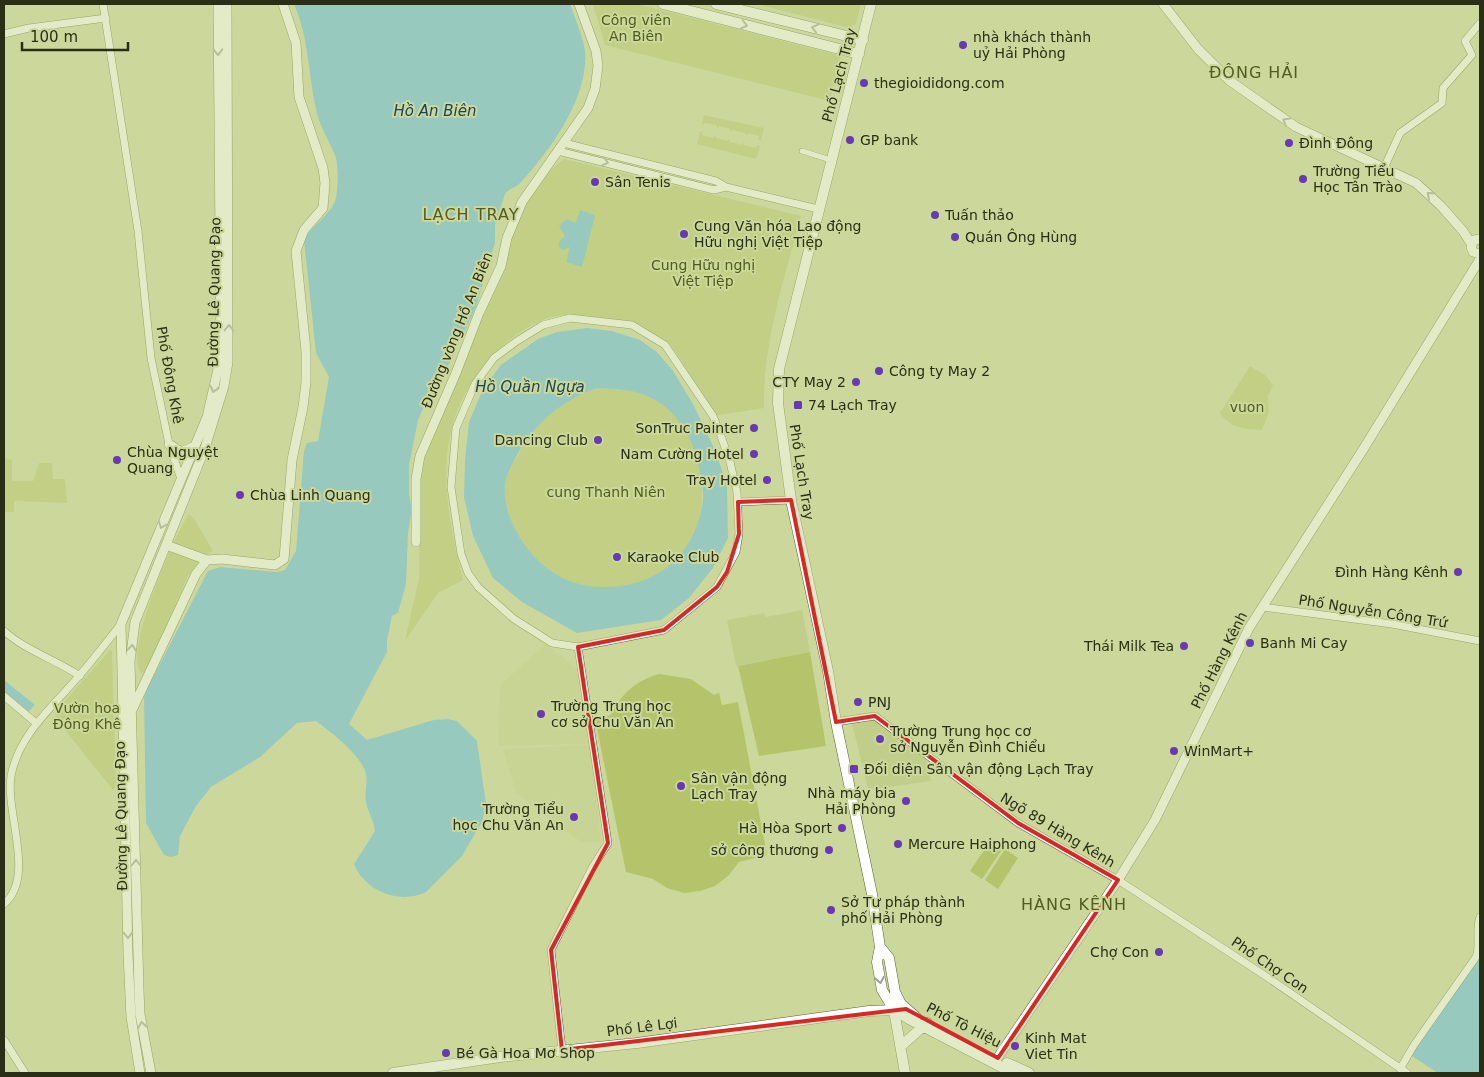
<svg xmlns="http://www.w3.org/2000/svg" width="1484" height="1077" font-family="'DejaVu Sans',sans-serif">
<rect width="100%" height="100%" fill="#ccd89b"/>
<!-- built -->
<path fill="#c1ce89" d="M 802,610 L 810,652 L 736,666 L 727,620 L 764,613 L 766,617 Z
M 546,644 L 577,669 L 588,744 L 498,746 L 500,685 Z
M 876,718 L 925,755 L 931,781 L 868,790 L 852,723 Z
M 591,745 L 601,842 L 581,842 L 516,793 L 503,749 Z"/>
<!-- green -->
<path fill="#b5c46a" d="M 593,4 L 637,4 L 841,56 L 830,101 L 605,45 Z
M 756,4 L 861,4 L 856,24 L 850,28 Z
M 704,115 L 764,128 L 761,140 L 758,139 L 759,136 L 748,133 L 747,136 L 745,133 L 733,130 L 729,132 L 730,129 L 719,126 L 718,129 L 716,125 L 705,123 L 702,125 Z
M 700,131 L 702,132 L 702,135 L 713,138 L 714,135 L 716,138 L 728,141 L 729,138 L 730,142 L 742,145 L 743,142 L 744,145 L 756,148 L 757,145 L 760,146 L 756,159 L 697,144 Z
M 564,159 L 801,216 C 784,280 763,342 764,408 L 713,416 C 705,403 677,349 668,343 C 643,324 574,307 545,319 C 504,335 467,378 454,420 C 438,472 450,528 463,580 L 438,593 L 405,641 L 419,578 L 420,456 L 524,200 L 538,181 Z
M 1250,366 L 1265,375 L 1273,385 L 1268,396 L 1269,412 L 1262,430 C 1244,429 1230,428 1220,413 Z
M 597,388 C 611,389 626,389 639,393 C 664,401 688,424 696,450 C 698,458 699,467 700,476 C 704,498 702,522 690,542 C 664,585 598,603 554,574 C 542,567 533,556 525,545 C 513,529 503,505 505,485 C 506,474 512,466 517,457 C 535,423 561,401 597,388 Z
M 4,458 L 12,460 L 12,481 L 33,481 L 39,463 L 52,463 L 53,479 L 65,479 L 67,503 L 14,501 L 14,512 L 4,512 Z
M 189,514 L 195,520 L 213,551 L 203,556 L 188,576 L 147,670 L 142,673 C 121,658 175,533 189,514 Z
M 112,650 L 116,787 L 113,790 L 56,719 L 55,712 L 109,651 Z
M 810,652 L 826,746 L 759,756 L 738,666 Z
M 659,674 L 691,679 L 714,695 L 719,693 L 722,705 L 738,702 L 767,855 L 739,862 L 729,875 L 715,886 L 700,891 L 684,893 L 667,888 L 653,879 L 626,872 L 597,729 L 595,720 L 611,715 C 622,693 635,681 659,674 Z
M 991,840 L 1003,848 L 982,879 L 970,871 Z
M 1005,849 L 1018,858 L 998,889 L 985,880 Z"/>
<!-- water -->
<path fill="#57b5eb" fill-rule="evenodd" d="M 294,4 L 570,4 C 575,19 583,36 585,51 C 589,97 550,151 520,183 C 516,188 509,188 505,194 L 495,225 L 495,243 L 476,307 L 446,370 L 428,397 L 418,420 L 409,465 L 409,494 L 412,509 L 408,533 L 406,584 L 398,613 L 392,616 L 387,640 L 387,652 L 349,724 L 367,740 L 434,720 L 448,719 L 457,721 L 477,741 L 486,804 L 482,822 L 462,856 L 426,892 C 399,905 365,891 354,864 L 375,831 C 374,821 368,812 366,802 C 364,792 368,783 366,774 C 363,757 330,731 316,721 L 297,723 L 260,757 L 211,787 L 196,806 L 180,836 L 178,855 L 171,857 L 164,855 L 146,823 L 144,698 L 147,689 L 208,571 L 220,567 L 277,572 L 285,570 L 296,551 L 304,451 L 307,443 L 318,441 L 329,377 L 316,353 L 304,240 C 312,225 332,214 336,198 C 338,186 339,166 335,155 C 329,140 319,126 316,109 C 308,73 309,38 294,4 Z
M 580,210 L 595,215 L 582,267 L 566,262 L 570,247 L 563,250 L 559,247 L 559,242 L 565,236 L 559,226 L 567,219 L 576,223 Z
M 587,328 L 612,331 L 640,340 L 657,352 L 673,371 L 693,404 L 715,450 L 727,485 L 728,538 L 713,568 L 689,598 L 661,620 L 577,633 L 522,602 L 493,578 L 473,536 L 464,497 L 465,460 L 469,422 L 483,389 L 501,365 L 538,339 L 557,332 ZM 597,388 C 611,389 626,389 639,393 C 673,404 693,434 699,468 C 701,480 705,494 702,506 C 694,557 653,589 601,587 C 568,586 544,571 525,545 C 513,529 503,505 505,485 C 506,474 512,466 516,457 C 535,423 561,401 597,388 Z
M 4,680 L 35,705 L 28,712 L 4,693 Z
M 1480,957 L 1480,1073 L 1438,1073 L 1412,1056 L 1411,1052 Z"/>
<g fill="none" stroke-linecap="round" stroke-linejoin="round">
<defs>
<path id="pedestrian" d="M 802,151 L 831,160"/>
<path id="minor" d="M 103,4 L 138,231 L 151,358 L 169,444 L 181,479
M 4,34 L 29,28 L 106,18
M 564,143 L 716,181 L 726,187 L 818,209
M 558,151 L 714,190 L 726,187
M 1384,168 L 1400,133 L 1442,103 L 1443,88 L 1472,55 L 1465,41 L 1480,23
M 570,318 L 632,325 L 665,345 L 713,416 L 721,436 L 730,462 L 737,492 L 739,534 L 736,552 L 717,587 L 664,630 L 578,647 L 552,643 L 514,619 L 478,587 L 468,573 L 461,554 L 451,487 L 456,428 L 475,384 L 494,358 L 517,341 L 543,325 Z
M 738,502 L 791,500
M 1262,607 L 1392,624 L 1480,641
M 4,631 C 25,650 56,660 80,676
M 4,696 L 36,723
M 836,722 L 875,716 L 1018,823 L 1118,880 L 1264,975 L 1407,1073
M 4,904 C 36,877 5,812 11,776 C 19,734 52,708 78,677 C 93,660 107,642 121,624
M 4,1040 L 25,1073
M 562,1050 L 551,950 L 592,868 L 608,843 L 578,647
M 1400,1069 L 1414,1045 L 1476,957 C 1481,945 1475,929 1480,917"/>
<path id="tertiary" d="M 1163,4 L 1198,49 L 1230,81 L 1296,127 L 1416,183 L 1441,206 L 1463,231 L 1472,245
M 1480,239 L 1474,240 L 1471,247 L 1473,252 L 1480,254
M 169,444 L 181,452 L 195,446
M 416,542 L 416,479 L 420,456 L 456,373 L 479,313 L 501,266 L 507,238 L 522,202 L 588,108 L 595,89 L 598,66 L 596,51 L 579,4
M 166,545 L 207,560 L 222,559 L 275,565 L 284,559 L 292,460 L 303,407 L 306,382 L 306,351 L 296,251 L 304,230 L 323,208 L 325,183 L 323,168 L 299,97 L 296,43 L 283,4
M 133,708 L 196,574 L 207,560
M 994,1063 L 1118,880 L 1155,820 L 1249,628 L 1364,448 L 1480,259
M 140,1073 L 131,1017 L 128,954 L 121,624 L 207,417 L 221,356 L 218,4
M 151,1073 L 140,1014 L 139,990 L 130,662 L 135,622 L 205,448 L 224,386 L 228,362 L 227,4"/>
<path id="secondary" d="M 663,4 L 859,54
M 716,4 L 863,40
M 871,4 L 779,369 L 778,403 L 791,500 L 828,671 L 836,722 L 872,894 L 880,947 L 877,962 L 882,990 L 894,1010 L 909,1019 L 1013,1073
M 880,947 L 889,958 L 895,992 L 894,1010 L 905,1073
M 895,992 L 901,1004 L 916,1017
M 901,1046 L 927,1023
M 1007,1063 L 1029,1073
M 393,1073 L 500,1057 L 637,1043 L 869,1011 L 894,1010"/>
</defs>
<!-- pedestrian casing -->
<use href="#pedestrian" stroke="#5a6329" stroke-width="6"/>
<!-- minor casing -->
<use href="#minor" stroke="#5a6329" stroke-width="8"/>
<!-- tertiary casing -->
<use href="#tertiary" stroke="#5a6329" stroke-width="10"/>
<!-- secondary casing -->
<use href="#secondary" stroke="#5a6329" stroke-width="11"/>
<!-- pedestrian -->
<use href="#pedestrian" stroke="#fff" stroke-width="5"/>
<!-- minor -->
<use href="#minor" stroke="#fff" stroke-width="7"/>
<!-- tertiary -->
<use href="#tertiary" stroke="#fff" stroke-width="9"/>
<!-- secondary -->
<use href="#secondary" stroke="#fff" stroke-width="10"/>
</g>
<!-- one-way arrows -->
<defs><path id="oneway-chevron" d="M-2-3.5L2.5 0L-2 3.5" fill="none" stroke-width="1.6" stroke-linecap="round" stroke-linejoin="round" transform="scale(1.25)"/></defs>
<g stroke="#9fa196">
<use href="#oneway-chevron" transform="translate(744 25) rotate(14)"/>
<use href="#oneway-chevron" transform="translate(815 28) rotate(-166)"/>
<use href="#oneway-chevron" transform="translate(218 52) rotate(89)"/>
<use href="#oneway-chevron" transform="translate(1286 121) rotate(-149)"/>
<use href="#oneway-chevron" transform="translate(605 162) rotate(14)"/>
<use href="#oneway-chevron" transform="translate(1430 195) rotate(-139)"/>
<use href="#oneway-chevron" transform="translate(229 328) rotate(-89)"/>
<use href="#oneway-chevron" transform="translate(214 389) rotate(103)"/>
<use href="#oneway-chevron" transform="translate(162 525) rotate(112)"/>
<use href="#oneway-chevron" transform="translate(132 648) rotate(-84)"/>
<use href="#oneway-chevron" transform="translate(136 863) rotate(-90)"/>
<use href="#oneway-chevron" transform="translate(128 935) rotate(89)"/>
<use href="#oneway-chevron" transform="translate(880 980) rotate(79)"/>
<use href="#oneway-chevron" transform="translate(142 1025) rotate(-100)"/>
</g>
<!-- marked area -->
<path d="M0 0H1484V1077H0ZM 791,500 L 836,722 L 875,716 L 1018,823 L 1118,880 L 998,1058 L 906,1009 L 562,1050 L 551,950 L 608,843 L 578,647 L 664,630 L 717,587 L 727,572 L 739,534 L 738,502 Z" fill="#ccd89b" fill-opacity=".55" fill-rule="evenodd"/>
<path fill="none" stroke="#d62828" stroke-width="4" stroke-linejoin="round" d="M 791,500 L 836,722 L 875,716 L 1018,823 L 1118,880 L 998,1058 L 906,1009 L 562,1050 L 551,950 L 608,843 L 578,647 L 664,630 L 717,587 L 727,572 L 739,534 L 738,502 Z"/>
<!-- markers -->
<g fill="#6839b1" stroke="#ccd89b" stroke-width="2">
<circle cx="963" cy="45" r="5"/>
<circle cx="864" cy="83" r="5"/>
<circle cx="850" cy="140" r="5"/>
<circle cx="1289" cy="143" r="5"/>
<circle cx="1303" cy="179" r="5"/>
<circle cx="595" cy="182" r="5"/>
<circle cx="935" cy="215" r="5"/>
<circle cx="684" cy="234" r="5"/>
<circle cx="955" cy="237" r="5"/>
<circle cx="879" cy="371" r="5"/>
<circle cx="856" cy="382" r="5"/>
<rect x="793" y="400" width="10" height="10" rx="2.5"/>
<circle cx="754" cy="428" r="5"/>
<circle cx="598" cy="440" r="5"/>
<circle cx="754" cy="454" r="5"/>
<circle cx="117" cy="460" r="5"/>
<circle cx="767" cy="480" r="5"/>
<circle cx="240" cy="495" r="5"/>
<circle cx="617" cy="557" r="5"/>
<circle cx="1458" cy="572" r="5"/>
<circle cx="1250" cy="643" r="5"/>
<circle cx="1184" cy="646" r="5"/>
<circle cx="858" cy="702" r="5"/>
<circle cx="541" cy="714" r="5"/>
<circle cx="880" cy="739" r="5"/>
<circle cx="1174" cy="751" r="5"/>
<rect x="849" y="764" width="10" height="10" rx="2.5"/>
<circle cx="681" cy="786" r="5"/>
<circle cx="906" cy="801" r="5"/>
<circle cx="574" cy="817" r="5"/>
<circle cx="842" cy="828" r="5"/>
<circle cx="898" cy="844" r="5"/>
<circle cx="829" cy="850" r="5"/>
<circle cx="831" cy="910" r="5"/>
<circle cx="1159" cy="952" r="5"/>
<circle cx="1015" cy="1046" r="5"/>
<circle cx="446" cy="1053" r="5"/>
</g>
<g text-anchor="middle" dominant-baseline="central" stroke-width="4" stroke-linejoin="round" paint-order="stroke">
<!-- park labels -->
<g font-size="14" fill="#525b19" stroke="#ccd89b">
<text x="636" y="20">Công viên<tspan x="636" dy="16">An Biên</tspan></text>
<text x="703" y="265">Cung Hữu nghị<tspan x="703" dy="16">Việt Tiệp</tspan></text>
<text x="1247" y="407">vuon</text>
<text x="606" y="492">cung Thanh Niên</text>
<text x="87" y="708">Vườn hoa<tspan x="87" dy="16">Đông Khê</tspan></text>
</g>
<!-- poi labels -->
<g font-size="14" fill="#2a2e16" stroke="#ccd89b" text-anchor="start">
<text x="973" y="37">nhà khách thành<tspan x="973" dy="16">uỷ Hải Phòng</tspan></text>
<text x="874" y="83">thegioididong.com</text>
<text x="860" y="140">GP bank</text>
<text x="1299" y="143">Đình Đông</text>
<text x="1313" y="171">Trường Tiểu<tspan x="1313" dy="16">Học Tân Trào</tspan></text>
<text x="605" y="182">Sân Tenis</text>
<text x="945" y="215">Tuấn thảo</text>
<text x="694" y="226">Cung Văn hóa Lao động<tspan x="694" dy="16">Hữu nghị Việt Tiệp</tspan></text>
<text x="965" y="237">Quán Ông Hùng</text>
<text x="889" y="371">Công ty May 2</text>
<text x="846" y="382" text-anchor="end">CTY May 2</text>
<text x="808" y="405">74 Lạch Tray</text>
<text x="744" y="428" text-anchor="end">SonTruc Painter</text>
<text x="588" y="440" text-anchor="end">Dancing Club</text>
<text x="127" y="452">Chùa Nguyệt<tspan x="127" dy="16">Quang</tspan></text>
<text x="744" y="454" text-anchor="end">Nam Cường Hotel</text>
<text x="757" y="480" text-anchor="end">Tray Hotel</text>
<text x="250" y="495">Chùa Linh Quang</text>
<text x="627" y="557">Karaoke Club</text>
<text x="1448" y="572" text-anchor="end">Đình Hàng Kênh</text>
<text x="1260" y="643">Banh Mi Cay</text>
<text x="1174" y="646" text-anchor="end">Thái Milk Tea</text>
<text x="868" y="702">PNJ</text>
<text x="551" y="706">Trường Trung học<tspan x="551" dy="16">cơ sở Chu Văn An</tspan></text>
<text x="890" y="731">Trường Trung học cơ<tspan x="890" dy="16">sở Nguyễn Đình Chiểu</tspan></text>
<text x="1184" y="751">WinMart+</text>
<text x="864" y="769">Đối diện Sân vận động Lạch Tray</text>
<text x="691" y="778">Sân vận động<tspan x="691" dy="16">Lạch Tray</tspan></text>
<text x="896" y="793" text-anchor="end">Nhà máy bia<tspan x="896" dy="16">Hải Phòng</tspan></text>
<text x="564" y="809" text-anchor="end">Trường Tiểu<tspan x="564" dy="16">học Chu Văn An</tspan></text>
<text x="832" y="828" text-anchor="end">Hà Hòa Sport</text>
<text x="908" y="844">Mercure Haiphong</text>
<text x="819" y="850" text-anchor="end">sở công thương</text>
<text x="841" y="902">Sở Tư pháp thành<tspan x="841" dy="16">phố Hải Phòng</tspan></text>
<text x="1149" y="952" text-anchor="end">Chợ Con</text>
<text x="1025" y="1038">Kinh Mat<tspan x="1025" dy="16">Viet Tin</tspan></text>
<text x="456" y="1053">Bé Gà Hoa Mơ Shop</text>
</g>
<!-- street labels -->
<g font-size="14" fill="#2a2e16" stroke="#ccd89b">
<text transform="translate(839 75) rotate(-75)">Phố Lạch Tray</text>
<text transform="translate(214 292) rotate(-89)">Đường Lê Quang Đạo</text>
<text transform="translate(457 330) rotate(-68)">Đường vòng Hồ An Biên</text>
<text transform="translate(170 375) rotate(80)">Phố Đông Khê</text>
<text transform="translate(802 472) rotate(81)">Phố Lạch Tray</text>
<text transform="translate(1373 611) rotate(9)">Phố Nguyễn Công Trứ</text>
<text transform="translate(1219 660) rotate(-63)">Phố Hàng Kênh</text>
<text transform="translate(121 816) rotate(-91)">Đường Lê Quang Đạo</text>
<text transform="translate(1058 830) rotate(31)">Ngõ 89 Hàng Kênh</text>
<text transform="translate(1270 965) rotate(34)">Phố Chợ Con</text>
<text transform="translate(964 1025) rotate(27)">Phố Tô Hiệu</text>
<text transform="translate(642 1027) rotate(-7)">Phố Lê Lợi</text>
</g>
<!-- water labels -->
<g font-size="15" font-style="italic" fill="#1b4359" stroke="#ccd89b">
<text x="435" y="111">Hồ An Biên</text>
<text x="530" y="387">Hồ Quần Ngựa</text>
</g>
<!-- quarter labels -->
<g font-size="16" letter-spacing="1" fill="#535b22" stroke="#ccd89b">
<text x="1254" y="72">ĐÔNG HẢI</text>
<text x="471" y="214">LẠCH TRAY</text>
<text x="1074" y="904">HÀNG KÊNH</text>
</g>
</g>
<!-- border -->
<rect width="1484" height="1077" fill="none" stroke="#2a2e16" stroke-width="10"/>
<!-- scale -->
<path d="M22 42v8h106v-8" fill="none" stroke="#2a2e16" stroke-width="2.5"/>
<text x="30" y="42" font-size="15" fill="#2a2e16" stroke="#ccd89b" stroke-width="4" paint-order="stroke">100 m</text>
</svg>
